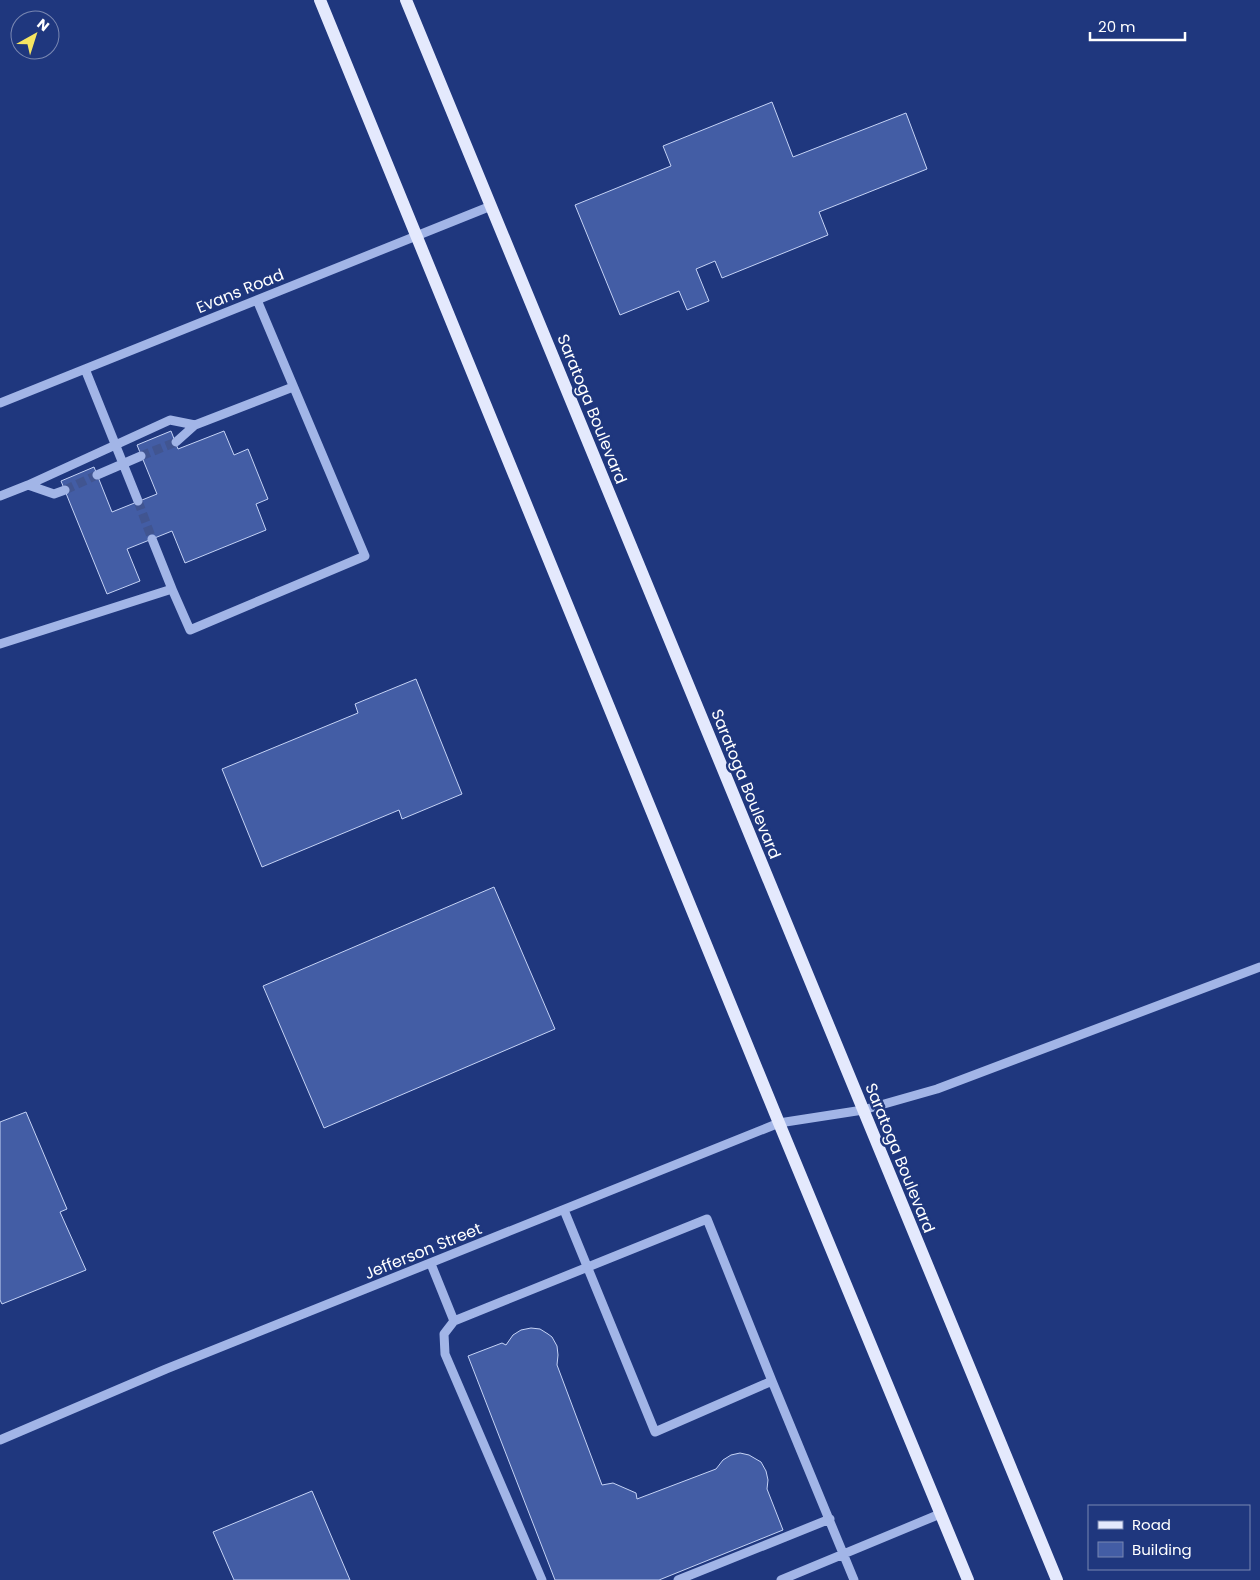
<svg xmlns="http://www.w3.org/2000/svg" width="1260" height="1580" font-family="Poppins,sans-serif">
<rect width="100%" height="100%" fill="#1f377e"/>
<!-- building -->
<path fill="#435da5" stroke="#c5d3f6" d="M 772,102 L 793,157 L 906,113 L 927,169 L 819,212 L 828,235 L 722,278 L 715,261 L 696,269 L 709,301 L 687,310 L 679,291 L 620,315 L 575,205 L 671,166 L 663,146 Z
M 171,431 L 178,449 L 224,431 L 234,455 L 248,449 L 268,499 L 256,504 L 266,530 L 185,563 L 172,531 L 127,549 L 140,581 L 107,594 L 61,481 L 94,467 L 112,512 L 157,494 L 137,445 Z
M 416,679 L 462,794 L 402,819 L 399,810 L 262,867 L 222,769 L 358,713 L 355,704 Z
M 494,887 L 555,1029 L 324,1128 L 263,986 Z
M 26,1112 L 67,1209 L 60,1212 L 86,1270 L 2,1304 L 0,1300 L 0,1122 Z
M 531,1328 L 540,1329 L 548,1334 L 552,1337 L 557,1346 L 558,1355 L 557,1365 L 602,1485 L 613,1483 L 636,1493 L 637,1499 L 716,1469 L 723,1460 L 731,1455 L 740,1453 L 749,1455 L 761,1462 L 766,1471 L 768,1480 L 767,1489 L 783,1530 L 659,1580 L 555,1580 L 468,1356 L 502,1343 L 506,1345 L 513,1335 L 521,1330 Z
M 312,1491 L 350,1580 L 234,1580 L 213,1532 Z"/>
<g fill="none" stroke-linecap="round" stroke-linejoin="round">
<!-- minor-tunnel -->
<path stroke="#415591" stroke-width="9" stroke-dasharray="9 4.5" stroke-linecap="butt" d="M 141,456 L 176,442
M 65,490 L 97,475
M 138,501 L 152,539"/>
<!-- minor -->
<path stroke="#a2b5e7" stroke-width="9" d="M 85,369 L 138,501
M 0,403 L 491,206
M 176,442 L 195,425
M 97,475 L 141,456
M 65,490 L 54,494 L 28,485 L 170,420 L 195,425 L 293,387
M 0,496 L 28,485
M 172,589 L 190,630 L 365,556 L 257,300
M 0,644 L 172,589 L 152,539
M 564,1210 L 655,1432 L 772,1381 L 854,1580
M 431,1264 L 454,1321 L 707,1219 L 772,1381
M 454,1321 L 444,1334 L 445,1354 L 542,1580
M 0,1440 L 166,1369 L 779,1123 L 863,1110 L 937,1089 L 1260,967
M 678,1580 L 830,1519
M 781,1580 L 940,1514"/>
<!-- major -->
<path stroke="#e4e9fd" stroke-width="12" d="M 320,0 L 779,1123 L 968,1580
M 406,0 L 1057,1580"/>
</g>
<g text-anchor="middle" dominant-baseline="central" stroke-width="5" stroke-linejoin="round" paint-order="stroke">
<!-- street labels -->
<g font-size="16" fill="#fff" stroke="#1f377e">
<text transform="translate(240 291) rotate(-22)">Evans Road</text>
<text transform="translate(592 409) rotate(68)">Saratoga Boulevard</text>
<text transform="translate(746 784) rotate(68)">Saratoga Boulevard</text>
<text transform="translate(900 1158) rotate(68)">Saratoga Boulevard</text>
<text transform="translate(423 1251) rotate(-22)">Jefferson Street</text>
</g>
</g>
<!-- legend -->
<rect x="1088" y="1505" width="162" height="65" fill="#1f377e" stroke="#7987b2"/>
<rect x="1098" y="1521" width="25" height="8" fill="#e4e9fd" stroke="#7987b2"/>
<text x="1132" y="1530" font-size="15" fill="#ffffff">Road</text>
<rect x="1098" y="1542" width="25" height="15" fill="#435da5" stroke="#7987b2"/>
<text x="1132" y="1555" font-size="15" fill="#ffffff">Building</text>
<!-- north arrow -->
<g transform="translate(35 35) rotate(39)"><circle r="24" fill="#1f377e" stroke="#7987b2"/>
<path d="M0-4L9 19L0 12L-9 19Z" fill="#f6e561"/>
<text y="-8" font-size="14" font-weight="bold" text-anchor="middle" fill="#ffffff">N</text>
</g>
<!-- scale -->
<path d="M1090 32v8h95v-8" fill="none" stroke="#ffffff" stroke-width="2.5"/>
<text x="1098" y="32" font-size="15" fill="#ffffff" stroke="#1f377e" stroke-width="4" paint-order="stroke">20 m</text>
</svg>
